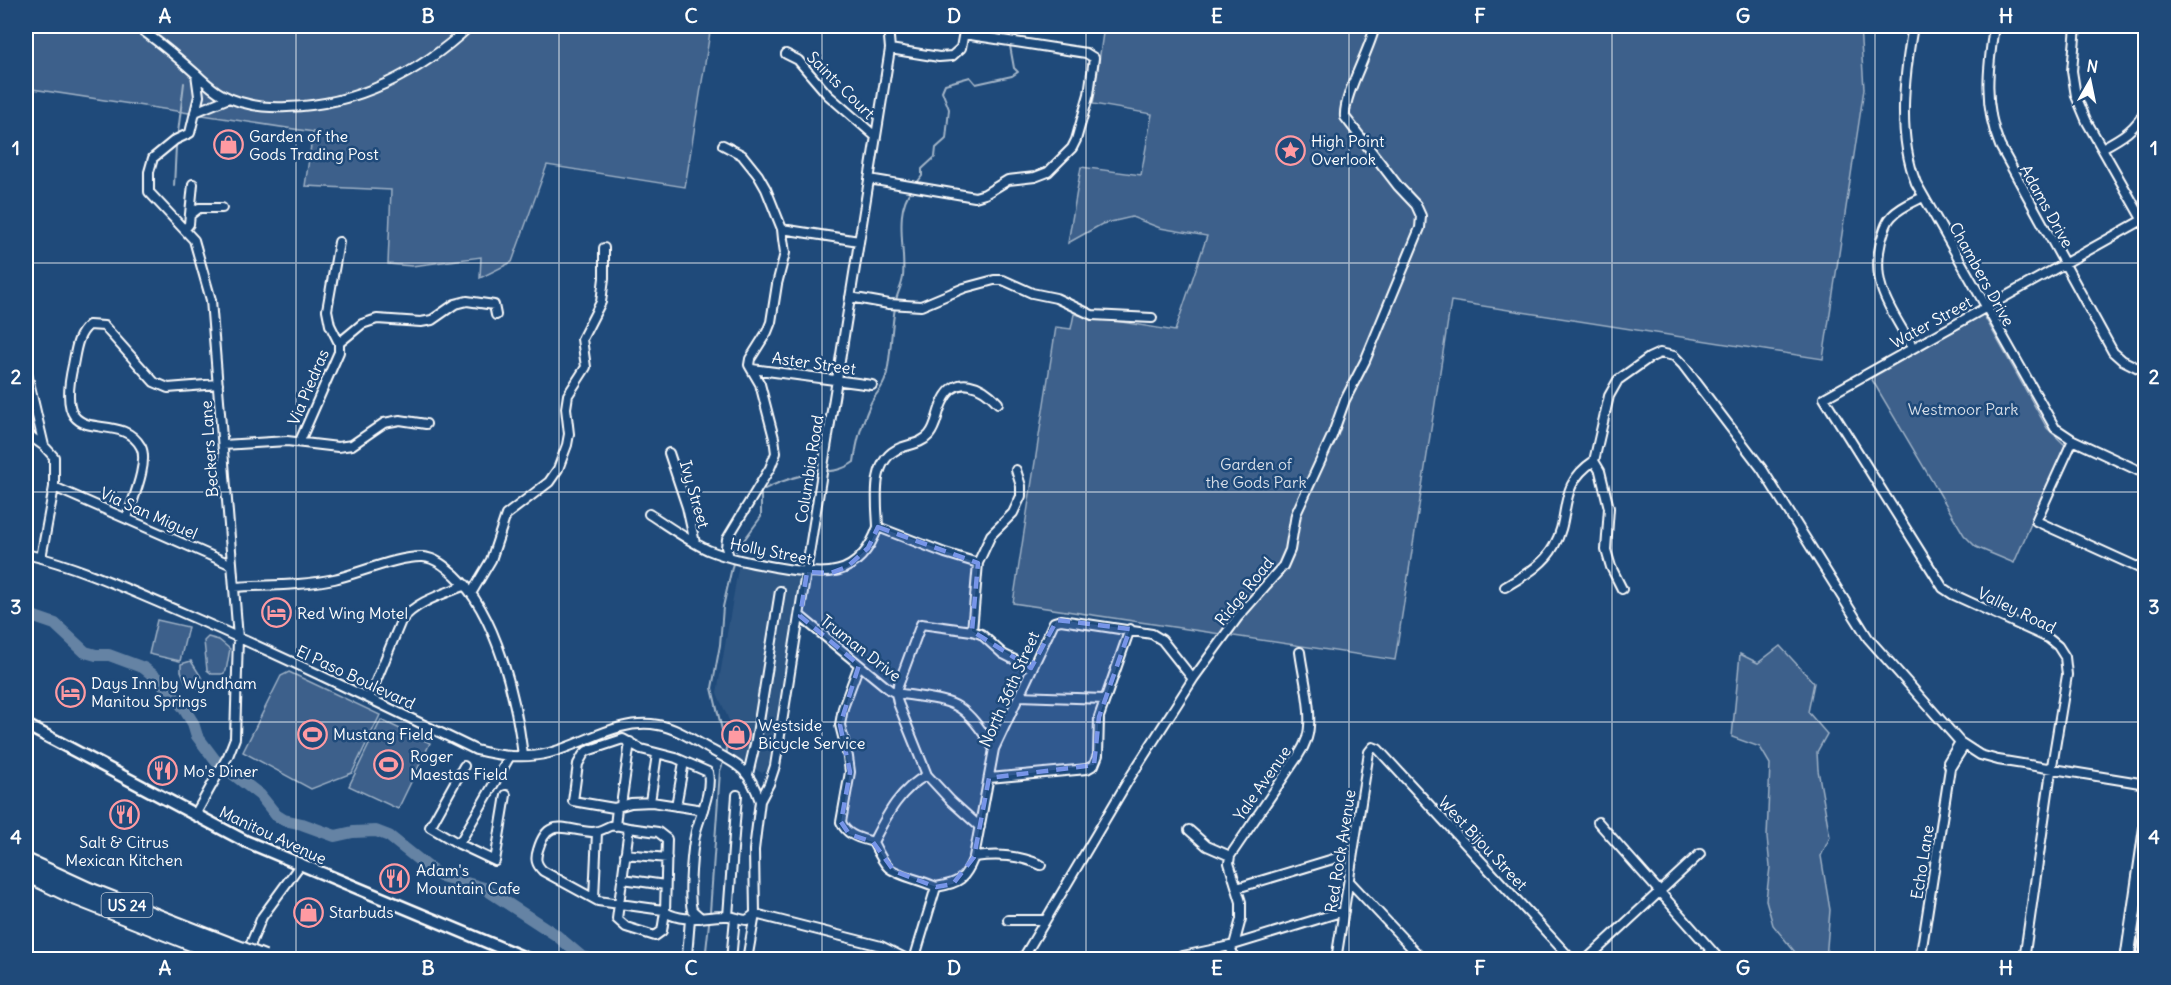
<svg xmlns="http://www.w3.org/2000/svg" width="2171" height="985" font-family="Delius,sans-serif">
<rect width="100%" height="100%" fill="#1f4a7a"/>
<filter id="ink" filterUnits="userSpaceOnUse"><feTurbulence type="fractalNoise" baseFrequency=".0167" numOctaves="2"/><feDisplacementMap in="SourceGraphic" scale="12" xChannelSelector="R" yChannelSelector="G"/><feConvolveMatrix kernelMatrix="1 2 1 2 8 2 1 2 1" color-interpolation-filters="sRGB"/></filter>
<g filter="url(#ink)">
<!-- built -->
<path fill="#2e5683" d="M 739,563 L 793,573 L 799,580 L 768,769 L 762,773 L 732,756 L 735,734 L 717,693 Z"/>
<!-- green -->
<path fill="#3c618b" stroke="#9eb0c5" stroke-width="1.5" d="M 26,26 L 711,26 L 685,187 L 547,165 L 512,262 L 480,278 L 481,257 L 412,266 L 388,264 L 391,190 L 305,186 L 313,132 L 26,88 Z
M 1104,26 L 1860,26 L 1864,89 L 1823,359 L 1451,301 L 1395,660 L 1013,603 L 1056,327 L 1071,329 L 1074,314 L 1175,331 L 1207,236 L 1160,228 L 1132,217 L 1102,224 L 1068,243 L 1081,167 L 1141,175 L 1152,114 L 1093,104 Z
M 1983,314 L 2047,428 L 2065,445 L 2014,563 L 1976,547 L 1964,535 L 1871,378 Z
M 157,620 L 188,627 L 180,661 L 149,654 Z
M 208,637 L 219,640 L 230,649 L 226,671 L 223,674 L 212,674 L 207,670 L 204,641 Z
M 1780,646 L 1814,683 L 1808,712 L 1827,734 L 1817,752 L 1818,770 L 1830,837 L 1821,856 L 1830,910 L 1826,959 L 1796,959 L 1799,957 L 1773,925 L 1766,900 L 1770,867 L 1767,837 L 1770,764 L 1760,747 L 1732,737 L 1740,654 L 1758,663 Z
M 191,661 L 203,680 L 199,688 L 188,687 L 181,671 L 181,664 Z
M 289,672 L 380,715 L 352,773 L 311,789 L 243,752 L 281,676 Z
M 381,720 L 430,743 L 398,809 L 349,786 Z"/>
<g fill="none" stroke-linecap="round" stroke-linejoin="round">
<!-- stream -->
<path stroke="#a3b5c8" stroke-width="2" d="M 1011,36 L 1012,26
M 178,133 L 184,83
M 916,184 L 922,176 L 922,169 L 935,157 L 936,148 L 946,139 L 949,109 L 942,91 L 945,84 L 970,77 L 976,84 L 1012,76 L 1018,72 L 1014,68 L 1010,46
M 174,186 L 176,146
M 896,300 C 898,292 902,285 903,277 C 906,250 893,212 912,189
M 736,551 L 761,517 L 761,491 C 775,483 791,478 807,474 C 824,471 839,473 854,462 C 857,440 861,426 870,405 C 874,394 882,391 886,377 C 891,358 891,329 895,308
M 726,754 L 727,751 L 712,688 L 720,645 L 723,607 L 733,563
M 710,912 L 720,771 L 724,760
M 705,960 L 709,923
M 2135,960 L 2146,885"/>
<!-- river -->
<path stroke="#6583a4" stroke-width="12" d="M 26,614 L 55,624 L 85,652 L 96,655 L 109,655 L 144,668 L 158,679 L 183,707 L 193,723 L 197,736 L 215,760 L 260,795 L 276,815 L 284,820 L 302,824 L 335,836 L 353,832 L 376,831 L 389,836 L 438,875 L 484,888 L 556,935 L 582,957 L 596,960"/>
<defs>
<path id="street" d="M 136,26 C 157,40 177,57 196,74 C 204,81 212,89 221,94 C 241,105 265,108 287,107 C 357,105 420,73 470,26
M 1913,26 C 1904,77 1897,134 1916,183 L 2055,428 L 2073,440 L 2146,474
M 1994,26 C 1988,68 1983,105 2000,146 L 2113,352 L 2122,360 L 2146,372
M 2076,26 L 2072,71 L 2076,96 L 2087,122 L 2146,226
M 890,49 L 939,57 L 952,56 L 961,48 L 965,26
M 786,54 L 798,60 L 828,95 L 875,136
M 195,112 L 229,98
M 723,145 L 742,155 L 758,175 L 766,189 L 782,229 L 783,239 L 785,253 L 777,284 L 771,322 L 767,332 L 750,359 L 749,365 L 760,384 L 774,438 L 776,453 L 770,468 L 727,539 L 726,547 L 729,557
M 2102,148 C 2121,138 2137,129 2146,108
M 869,179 L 975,197 L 985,194 L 1008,180 L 1035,177 L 1048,172 L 1072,148 L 1076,140 L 1089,94 L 1094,58 L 1086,53 L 964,34
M 190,215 L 199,208 L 222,208
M 185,229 L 189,224 L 193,184
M 782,229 L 859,241
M 339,242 L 327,310 L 330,325 L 339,343
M 850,297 L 889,304 L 921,306 L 964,288 L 994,280 L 1003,280 L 1032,293 L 1056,298 L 1092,315 L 1152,318
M 1913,348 C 1892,310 1870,287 1881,241 C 1884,232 1885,223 1892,216 C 1900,207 1913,202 1923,197
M 26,369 L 44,446
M 752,369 L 872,385
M 26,433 L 44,446 L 54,457 L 54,487 L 41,558
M 2073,440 L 2036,521 L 2146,571
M 300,441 L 339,352 L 339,343 L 362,324 L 377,319 L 421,322 L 432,320 L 455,304 L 467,301 L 494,305 L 496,315
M 223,445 L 287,441 L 338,447 L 352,445 L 384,423 L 400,420 L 426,424
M 669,453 L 687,507 L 695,543
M 1594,461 L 1600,471 L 1609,508 L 1606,550 L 1611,567 L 1622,589
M 54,487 L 232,565
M 649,514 C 668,526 687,540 708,550 C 730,559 753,563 775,567 C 823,575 858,582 878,527 L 945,553 L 978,563
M 127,518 C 132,501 149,463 141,447 C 118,405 52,458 73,365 C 76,350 77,335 89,325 L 104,326 L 154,382 L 168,388 L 218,384
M 878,527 C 877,501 870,460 900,448 C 910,444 921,444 929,435 C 937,426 937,412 943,401 C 956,373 982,385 998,403
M 26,554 C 81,567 131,591 183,613 C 282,656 379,703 476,750 C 499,756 525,759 549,753 C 585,744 618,718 658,725 C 677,728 695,741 711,750 C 739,765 749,769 760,801
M 234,587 C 267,585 302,586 334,579 C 360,573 398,556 423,557 C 436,558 446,567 455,575 C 497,614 516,699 523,755
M 1505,587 C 1523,576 1544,565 1554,546 C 1572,515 1556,486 1594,461 L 1609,396 L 1618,380 L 1649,358 L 1660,353 L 1674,356 L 1683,365 L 1762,469 L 1868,638 L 1960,742 L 1980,755 L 1998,760 L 2146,784
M 472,592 L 491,560 L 506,515 L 549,482 L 558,469 L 567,445 L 569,434 L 566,408 L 568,395 L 586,367 L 582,339 L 601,302 L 604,278 L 604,248
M 800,616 L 890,690 L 896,693 C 956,703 959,696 994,749
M 972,631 L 978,563 L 991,535 L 1013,513 L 1021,496 L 1021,486 L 1016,470
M 859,665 L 843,708 L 840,725 L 848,757 L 850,772 L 841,822 C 847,836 860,838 873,842
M 1019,696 L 1104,699
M 369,698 L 401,621 C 416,601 444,594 466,585
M 464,766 L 430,827 L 459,844 L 495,861 L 506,795
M 1950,768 L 1964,746
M 748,774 L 756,740 L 780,591
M 989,778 L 1087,769 L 1094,765 L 1098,755 L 1099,717 L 1130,629
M 650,802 L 657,754
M 621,805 L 630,742
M 676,806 L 684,762
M 195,815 L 228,756 L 235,738 L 238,638 L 211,300 L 194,240 L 149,192 L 149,172 L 153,158 L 175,140 L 190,133 L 199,96 L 196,74
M 1598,822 L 1720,960
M 615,826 L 617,808
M 980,827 L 951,801 L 927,775 L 898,703 L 896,693 L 898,686 L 921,624 L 972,631 L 981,634 L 1003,654 L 1031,668
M 629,828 L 658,832 L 667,839 L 665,912 L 662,931 L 655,936 L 626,927 L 617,919 Z
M 629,828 C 623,827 616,824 610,826 C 603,829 599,832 592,832 C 566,831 548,815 538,850 C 535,859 536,864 543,871 L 598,901 L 663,910
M 1189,830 L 1207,846 L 1230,856
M 873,842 C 887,815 899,790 927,775
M 873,842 C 877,850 882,861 888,867 C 896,875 924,881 936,887
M 459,844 L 510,756
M 625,854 L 667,858
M 974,857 C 998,854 1019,855 1041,865
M 623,879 L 665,885
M 1349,881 L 1423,960
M 1237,888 L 1353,853
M 594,898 L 597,832
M 665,912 C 685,924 705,915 728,916 C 734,916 740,920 747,920 L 755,914
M 755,914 L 881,946 L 909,960
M 728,916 L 737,795
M 701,918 L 692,910 C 688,894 692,848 696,831 C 701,813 712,791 708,772 L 676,758 L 641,749 L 623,739 L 587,751 L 583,755 L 578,764 L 573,801 L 614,808 L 631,803 L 652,802 L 703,810
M 1008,920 L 1045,920
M 1234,945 L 1241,919 L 1241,902 L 1229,863 L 1230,856 L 1298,756 C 1302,750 1305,744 1307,738 C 1314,715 1303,676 1300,652
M 1230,946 L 1235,960
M 687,956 L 690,919
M 244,960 L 262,917 L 300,865
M 731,960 L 735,918
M 747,960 L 755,914 L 754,850 L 760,801 L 769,784 L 775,766 L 890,49 L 888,26
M 914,960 L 936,887 C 960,883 965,879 974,857 L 994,749 L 1054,622 L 1061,620 L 1152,634 L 1162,640 L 1193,679
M 1022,960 L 1129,779 L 1193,679 L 1238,617 L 1283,566 L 1290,550 L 1296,514 L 1332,436 L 1345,400 L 1365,361 L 1420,228 L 1421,216 L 1416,205 L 1398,186 L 1345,117 C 1343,96 1370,50 1375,26
M 1164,960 L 1230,946 L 1344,911
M 1336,960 L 1369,752 L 1373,747 L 1378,749 L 1572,960
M 1586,960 L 1700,854
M 1920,960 L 1950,768 L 1948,762 L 1960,742
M 2024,960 L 2050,778 L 2067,675 L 2065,657 L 2058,646 L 2048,638 L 1952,594 L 1943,588 L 1824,398 L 2146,218"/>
<path id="secondary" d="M 26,725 L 245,841 L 530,960"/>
<path id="primary" d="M 2127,960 L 2146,828
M 2143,960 L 2146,943"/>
<path id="highway" d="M 26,861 L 89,890 L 230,945
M 26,874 L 74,897 L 234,960"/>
</defs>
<!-- street casing -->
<use href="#street" stroke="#fff" stroke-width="12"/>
<!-- secondary casing -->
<use href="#secondary" stroke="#fff" stroke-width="15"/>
<!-- primary casing -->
<use href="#primary" stroke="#fff" stroke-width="16"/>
<!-- highway casing -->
<use href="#highway" stroke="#fff" stroke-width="18"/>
<!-- street -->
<use href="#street" stroke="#1f4a7a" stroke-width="8"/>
<!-- secondary -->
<use href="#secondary" stroke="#1f4a7a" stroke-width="10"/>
<!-- primary -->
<use href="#primary" stroke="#1f4a7a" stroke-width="12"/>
<!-- highway -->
<use href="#highway" stroke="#1f4a7a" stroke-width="14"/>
<defs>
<path id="highway-bridge" d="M 230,945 L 264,958"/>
</defs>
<!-- highway-bridge casing -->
<use href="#highway-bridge" stroke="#fff" stroke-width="18" stroke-linecap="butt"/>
<!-- highway-bridge -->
<use href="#highway-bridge" stroke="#1f4a7a" stroke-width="14"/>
</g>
</g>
<!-- marked area -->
<path fill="#7795e8" fill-opacity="0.2" stroke="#7795e8" stroke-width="4.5" stroke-dasharray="12 8" stroke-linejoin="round" d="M 878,527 L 978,563 L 972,631 L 1031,668 L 1057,620 L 1130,629 L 1099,717 L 1094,765 L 989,778 L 974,857 L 953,884 L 936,887 L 894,871 L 873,842 L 849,834 L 841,822 L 850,772 L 840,725 L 859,665 L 800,616 L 807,572 L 831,573 L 847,567 L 868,548 Z"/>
<!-- grid -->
<path fill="none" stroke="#fff" stroke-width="1.5" stroke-opacity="0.55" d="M 296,26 L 296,960M 559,26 L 559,960M 822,26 L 822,960M 1086,26 L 1086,960M 1349,26 L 1349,960M 1612,26 L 1612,960M 1875,26 L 1875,960M 26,263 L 2146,263M 26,492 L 2146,492M 26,722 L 2146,722"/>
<!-- icons -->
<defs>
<symbol id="shop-ring" viewBox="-11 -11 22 22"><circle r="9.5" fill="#1f4a7a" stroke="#ff9aa2" stroke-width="1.5"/><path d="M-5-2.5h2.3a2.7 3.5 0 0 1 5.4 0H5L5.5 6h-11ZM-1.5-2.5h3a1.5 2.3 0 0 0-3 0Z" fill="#ff9aa2"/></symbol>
<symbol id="sight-ring" viewBox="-11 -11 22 22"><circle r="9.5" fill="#1f4a7a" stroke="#ff9aa2" stroke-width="1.5"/><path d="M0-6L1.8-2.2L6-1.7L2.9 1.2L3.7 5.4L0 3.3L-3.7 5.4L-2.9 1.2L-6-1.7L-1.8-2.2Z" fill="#ff9aa2"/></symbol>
<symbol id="hotel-ring" viewBox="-11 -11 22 22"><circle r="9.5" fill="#1f4a7a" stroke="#ff9aa2" stroke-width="1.5"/><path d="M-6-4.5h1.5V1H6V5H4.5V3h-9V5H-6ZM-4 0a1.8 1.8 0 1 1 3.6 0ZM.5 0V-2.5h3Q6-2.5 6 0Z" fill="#ff9aa2"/></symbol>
<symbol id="stadium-ring" viewBox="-11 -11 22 22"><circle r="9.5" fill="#1f4a7a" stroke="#ff9aa2" stroke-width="1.5"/><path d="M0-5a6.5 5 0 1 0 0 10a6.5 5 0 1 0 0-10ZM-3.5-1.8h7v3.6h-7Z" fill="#ff9aa2"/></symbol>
<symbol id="restaurant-ring" viewBox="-11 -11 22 22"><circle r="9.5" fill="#1f4a7a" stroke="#ff9aa2" stroke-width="1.5"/><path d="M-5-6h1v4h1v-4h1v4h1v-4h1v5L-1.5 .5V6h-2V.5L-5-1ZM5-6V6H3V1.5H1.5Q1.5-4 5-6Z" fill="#ff9aa2"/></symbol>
</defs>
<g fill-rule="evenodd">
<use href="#shop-ring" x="212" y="128" width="33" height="33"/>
<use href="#sight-ring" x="1274" y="134" width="33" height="33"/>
<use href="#hotel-ring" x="260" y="596" width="33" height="33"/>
<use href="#hotel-ring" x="54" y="676" width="33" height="33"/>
<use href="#stadium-ring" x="296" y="718" width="33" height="33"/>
<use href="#shop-ring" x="720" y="718" width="33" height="33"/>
<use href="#stadium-ring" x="372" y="748" width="33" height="33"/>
<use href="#restaurant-ring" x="146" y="754" width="33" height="33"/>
<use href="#restaurant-ring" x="108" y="798" width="33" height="33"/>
<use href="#restaurant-ring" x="378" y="862" width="33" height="33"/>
<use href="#shop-ring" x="292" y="896" width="33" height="33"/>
</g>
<g text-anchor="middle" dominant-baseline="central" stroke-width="5" stroke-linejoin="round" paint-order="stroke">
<!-- shield labels -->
<rect fill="#1f4a7a" stroke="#bcc9d7" stroke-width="1.5" x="101.5" y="893" width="51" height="24" rx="4.5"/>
<g font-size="15" font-weight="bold" fill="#fff">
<text x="127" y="905">US 24</text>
</g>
<!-- street labels -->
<g font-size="16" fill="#fff" stroke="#1f4a7a">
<text transform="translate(841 85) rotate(45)">Saints Court</text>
<text transform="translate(2047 206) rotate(61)">Adams Drive</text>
<text transform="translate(1982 274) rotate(61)">Chambers Drive</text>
<text transform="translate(1931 322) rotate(-29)">Water Street</text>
<text transform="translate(814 363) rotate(8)">Aster Street</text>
<text transform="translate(308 387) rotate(-67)">Via Piedras</text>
<text transform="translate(209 449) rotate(-94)">Beckers Lane</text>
<text transform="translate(809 469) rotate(-81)">Columbia Road</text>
<text transform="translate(695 494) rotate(74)">Ivy Street</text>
<text transform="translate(149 513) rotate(24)">Via San Miguel</text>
<text transform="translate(771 551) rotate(11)">Holly Street</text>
<text transform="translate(1244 591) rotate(-51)">Ridge Road</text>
<text transform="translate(2017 610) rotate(26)">Valley Road</text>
<text transform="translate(861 648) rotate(38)">Truman Drive</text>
<text transform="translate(356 677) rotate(25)">El Paso Boulevard</text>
<text transform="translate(1009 689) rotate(-66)">North 36th Street</text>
<text transform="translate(1262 783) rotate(-55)">Yale Avenue</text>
<text transform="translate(273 835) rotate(25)">Manitou Avenue</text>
<text transform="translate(1483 843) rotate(47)">West Bijou Street</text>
<text transform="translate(1340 851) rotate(-81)">Red Rock Avenue</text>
<text transform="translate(1922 862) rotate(-81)">Echo Lane</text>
</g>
<!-- poi labels -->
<g font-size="16" fill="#fff" stroke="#1f4a7a" text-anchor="start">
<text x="249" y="136">Garden of the<tspan x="249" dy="18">Gods Trading Post</tspan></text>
<text x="1311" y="141">High Point<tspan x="1311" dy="18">Overlook</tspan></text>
<text x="297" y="613">Red Wing Motel</text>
<text x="91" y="683">Days Inn by Wyndham<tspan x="91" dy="18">Manitou Springs</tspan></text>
<text x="758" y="725">Westside<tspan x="758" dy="18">Bicycle Service</tspan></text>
<text x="333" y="734">Mustang Field</text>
<text x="410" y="756">Roger<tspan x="410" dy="18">Maestas Field</tspan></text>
<text x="183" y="771">Mo's Diner</text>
<text x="124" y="842" text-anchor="middle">Salt &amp; Citrus<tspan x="124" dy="18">Mexican Kitchen</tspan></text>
<text x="416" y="870">Adam's<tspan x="416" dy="18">Mountain Cafe</tspan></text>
<text x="329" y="912">Starbuds</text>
</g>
<!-- park labels -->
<g font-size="16" fill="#d8dfe8" stroke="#1f4a7a">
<text x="1963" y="409">Westmoor Park</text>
<text x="1256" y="464">Garden of<tspan x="1256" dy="18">the Gods Park</tspan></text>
</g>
</g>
<!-- margin -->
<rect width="2171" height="985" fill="none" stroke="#1f4a7a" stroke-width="66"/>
<!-- north arrow -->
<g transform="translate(2090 81) rotate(9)" stroke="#1f4a7a" stroke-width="4.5" paint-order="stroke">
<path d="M0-4.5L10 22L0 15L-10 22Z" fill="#ffffff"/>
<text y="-9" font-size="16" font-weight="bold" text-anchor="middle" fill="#ffffff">N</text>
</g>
<rect x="33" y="33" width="2105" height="919" fill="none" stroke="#fff" stroke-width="2"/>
<g font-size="20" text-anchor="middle" font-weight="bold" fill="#fff">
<text x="165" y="23">A</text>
<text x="428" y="23">B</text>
<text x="691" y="23">C</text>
<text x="954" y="23">D</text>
<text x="1217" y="23">E</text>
<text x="1480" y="23">F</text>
<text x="1743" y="23">G</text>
<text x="2006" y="23">H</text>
<text x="16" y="155">1</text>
<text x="2154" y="155">1</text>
<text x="16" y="384">2</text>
<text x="2154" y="384">2</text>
<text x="16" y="614">3</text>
<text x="2154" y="614">3</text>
<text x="16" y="844">4</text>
<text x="2154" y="844">4</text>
<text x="165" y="975">A</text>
<text x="428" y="975">B</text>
<text x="691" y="975">C</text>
<text x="954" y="975">D</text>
<text x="1217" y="975">E</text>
<text x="1480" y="975">F</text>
<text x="1743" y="975">G</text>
<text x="2006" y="975">H</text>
</g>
</svg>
